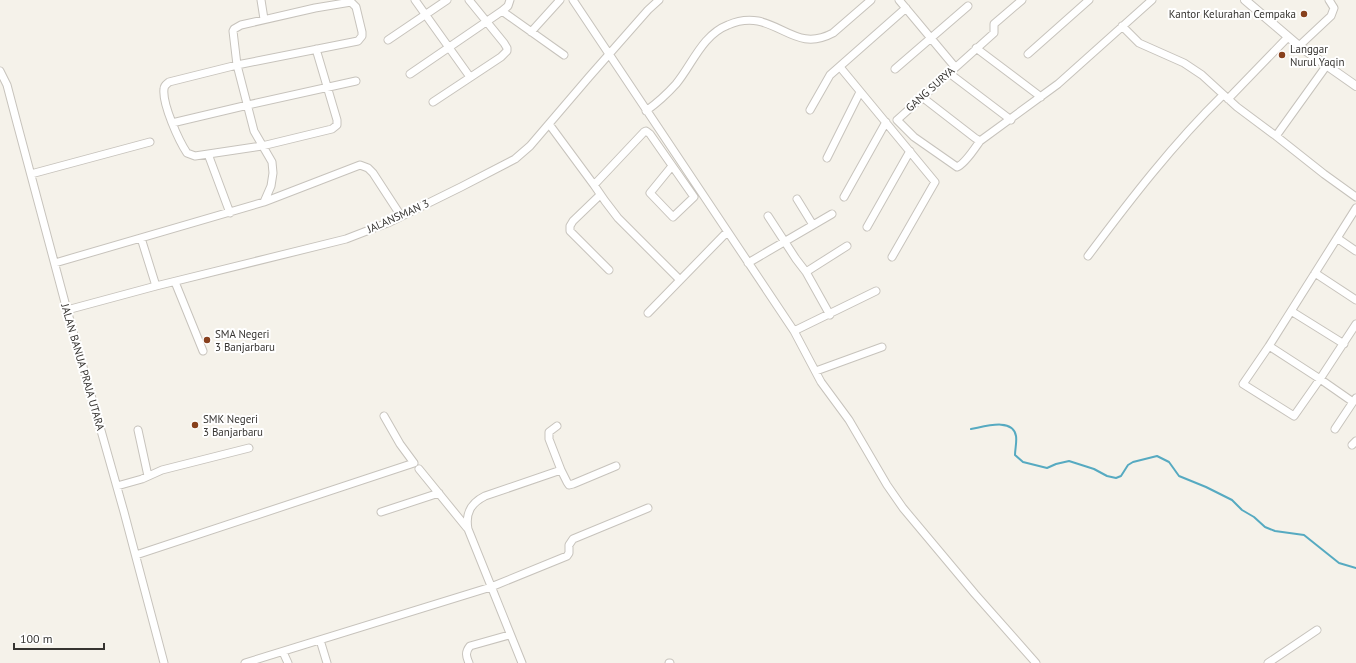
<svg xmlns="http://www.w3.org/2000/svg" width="1356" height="663" font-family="'PT Sans',sans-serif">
<rect width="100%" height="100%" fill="#f5f2ea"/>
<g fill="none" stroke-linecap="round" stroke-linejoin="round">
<!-- stream -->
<path stroke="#56aac1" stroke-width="2" d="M 971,429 C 983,427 1013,417 1016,436 C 1017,442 1015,449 1015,455 L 1023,462 L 1047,468 L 1056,464 L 1069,461 L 1094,469 L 1107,476 L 1116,478 L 1121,476 L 1128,465 L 1133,462 L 1157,456 L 1169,462 L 1179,476 L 1206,487 L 1232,500 L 1242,510 L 1254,517 L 1265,527 L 1275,531 L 1304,535 L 1339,563 L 1356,568"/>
<defs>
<path id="minor" d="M 261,0 L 264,19
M 415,0 L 470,77
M 573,0 L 794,331 L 821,382 L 849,420 L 887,485 L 903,508 L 975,594 L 1036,663
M 899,0 L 955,67
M 502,11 L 564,55
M 1122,26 L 1139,43 L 1184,63 L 1202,75 L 1237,107 L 1276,136 L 1324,174 L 1356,197
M 531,32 L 560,0
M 388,40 L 447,0
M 1299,46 L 1331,16 L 1334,8 L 1329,0
M 976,48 L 1041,97
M 1028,54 L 1089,0
M 840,67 L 935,182 L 892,257
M 895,69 L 968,6
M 0,71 L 7,85 L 17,123 L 67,310 L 124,512 L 164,663
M 949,73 L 1011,120
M 410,74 L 502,11 L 508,6 L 510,0
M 922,97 L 975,138 L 980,141 L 1058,84 L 1152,0
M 1228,99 L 1288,37
M 433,102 L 501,57 L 507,51 L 507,48 L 504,43 L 469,0
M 810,110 L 830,75 L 906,8
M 646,111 C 657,103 667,94 676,84 C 692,65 702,35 728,25 C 737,21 747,19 758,21 C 786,27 801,50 833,33 L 871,0
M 172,123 L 248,105 L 356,81
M 549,124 L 594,185 L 605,201 L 618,218 L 679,279
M 1276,136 L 1327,65
M 980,141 C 975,148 965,164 957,167 L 914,137 L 897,120 L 994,33 L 994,24 L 1022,0
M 208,154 L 230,213
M 827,158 L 860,92
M 31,174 L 150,142
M 594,185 L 644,132 L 646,131 L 650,134 L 694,197 L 673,217 L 650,193 L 672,166
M 600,195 L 573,221 L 570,226 L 570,231 L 609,270
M 844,197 L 886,122
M 797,199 L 813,225
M 264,202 L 360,165 L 368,168 L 373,173 L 401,216
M 1356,208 L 1269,346 L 1320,379 L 1356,324
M 768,216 L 796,259 L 806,272 L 830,315
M 867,227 L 910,151
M 141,238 L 156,286
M 1337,238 L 1356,251
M 1088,256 C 1130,200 1173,144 1223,95
M 55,263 L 264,202 L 271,186 L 273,173 L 272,162 L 254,131 L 237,65 L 233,31 L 234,29 L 241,25 L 315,8 L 351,2 L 356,7 L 362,32 L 362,36 L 358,41 L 237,65 L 169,82 C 167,84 164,85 164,89 C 162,104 179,141 187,153 L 195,156 L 262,146 L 332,129 L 337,125 L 337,120 L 316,49
M 748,263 L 832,214
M 806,272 L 847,246
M 1315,273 L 1356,300
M 175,282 L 203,351
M 67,310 L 156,286 L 346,239 L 390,222 L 461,187 L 515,159 L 530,146 L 589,77 L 648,10 L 659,0
M 1291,311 L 1344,344
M 648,313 L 727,232
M 794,331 L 876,291
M 1269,346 L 1243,384 L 1294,416 L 1320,379 L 1353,402 L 1356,398
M 816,371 L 882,347
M 557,426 L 549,432 L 549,439 L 561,470
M 1335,429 L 1353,402
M 138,430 L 148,476
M 1352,445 L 1356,441
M 419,469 L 467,528
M 117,486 L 142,479 L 162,470 L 249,448
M 381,512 L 439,493
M 136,555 L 414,463 L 400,444 L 384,416
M 320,640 L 327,663
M 283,652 L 288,663
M 245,663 L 491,587 L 567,556 L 569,553 L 569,545 L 573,539 L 648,508
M 469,663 C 466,656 465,652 470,646 L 509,635
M 522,663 L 468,529 C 465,513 471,503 485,496 L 561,470 L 567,482 L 569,485 L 573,484 L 616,466
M 669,663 L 670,663
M 1268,663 L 1317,630"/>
<path id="major" d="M 1245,0 L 1299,46 L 1356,86"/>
</defs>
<!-- minor casing -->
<use href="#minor" stroke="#c7c3bc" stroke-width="9"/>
<!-- major casing -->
<use href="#major" stroke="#c7c3bc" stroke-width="10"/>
<!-- minor -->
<use href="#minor" stroke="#fff" stroke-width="7"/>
<!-- major -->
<use href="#major" stroke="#fff" stroke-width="8"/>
</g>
<!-- markers -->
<g fill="#88411e" stroke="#fff" stroke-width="1.5">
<circle cx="1304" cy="14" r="4"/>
<circle cx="1282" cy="55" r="4"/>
<circle cx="207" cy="340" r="4"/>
<circle cx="195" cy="425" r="4"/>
</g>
<g text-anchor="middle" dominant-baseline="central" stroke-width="4" stroke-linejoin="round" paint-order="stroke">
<!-- poi labels -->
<g font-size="11" fill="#363431" stroke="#fff" text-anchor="start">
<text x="1296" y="14" text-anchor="end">Kantor Kelurahan Cempaka</text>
<text x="1290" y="49">Langgar<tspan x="1290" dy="13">Nurul Yaqin</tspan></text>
<text x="215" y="334">SMA Negeri<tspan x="215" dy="13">3 Banjarbaru</tspan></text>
<text x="203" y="419">SMK Negeri<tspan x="203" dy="13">3 Banjarbaru</tspan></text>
</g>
<!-- street labels -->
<g font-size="11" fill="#363431" stroke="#fff">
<text transform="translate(930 89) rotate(-42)">GANG SURYA</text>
<text transform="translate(398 216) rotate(-24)">JALANSMAN 3</text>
<text transform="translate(83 367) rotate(74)">JALAN BANUA PRAJA UTARA</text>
</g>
</g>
<!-- scale -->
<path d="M14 643v6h90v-6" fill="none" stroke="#363431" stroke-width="2"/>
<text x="20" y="643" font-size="12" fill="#363431" stroke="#ffffff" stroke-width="3" paint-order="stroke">100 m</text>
</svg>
